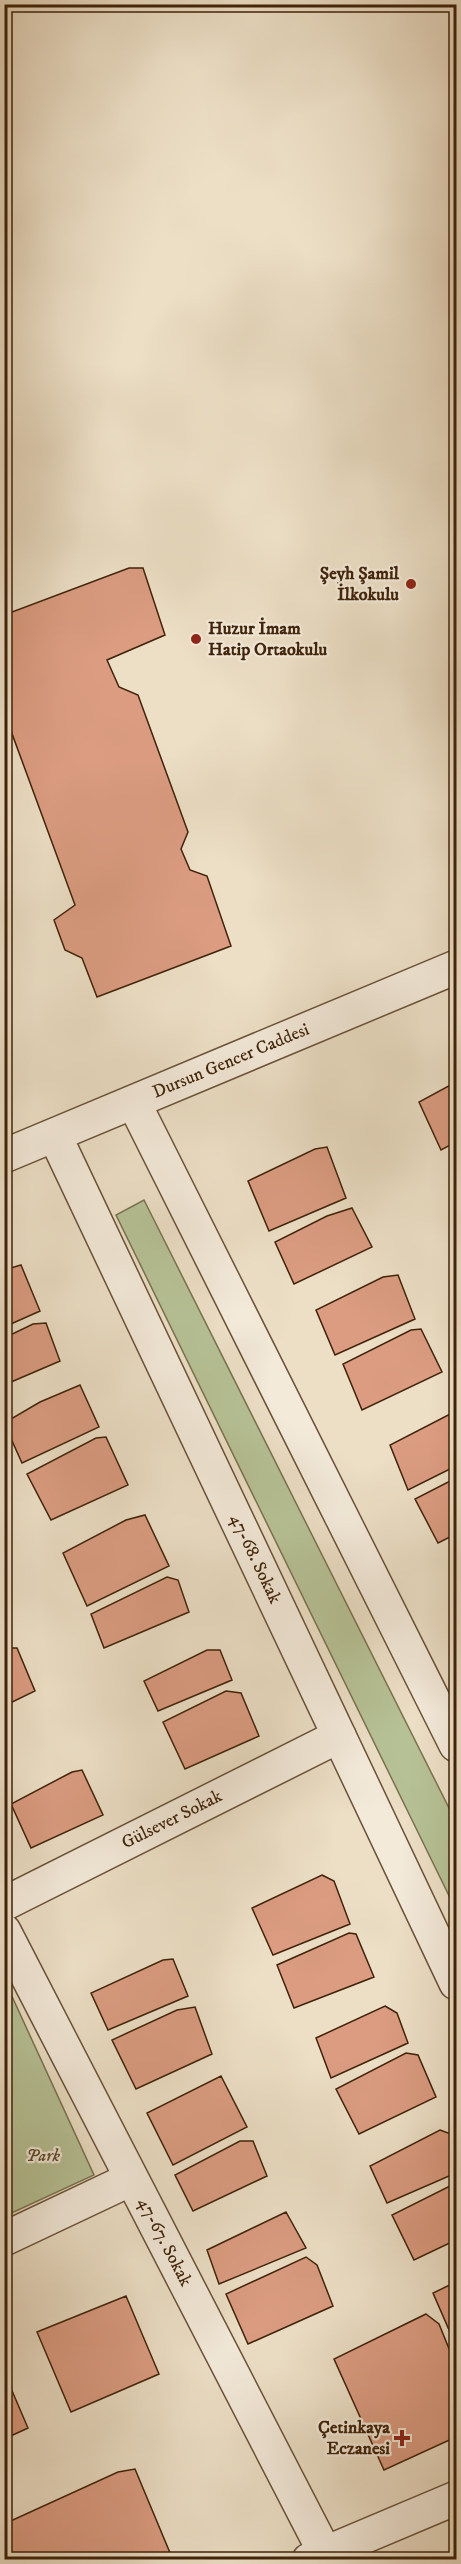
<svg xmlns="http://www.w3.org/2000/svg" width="461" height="2564" font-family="'IM FELL DW Pica',serif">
<rect width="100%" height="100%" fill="#ecdfc6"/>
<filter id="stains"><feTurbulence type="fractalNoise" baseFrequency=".00333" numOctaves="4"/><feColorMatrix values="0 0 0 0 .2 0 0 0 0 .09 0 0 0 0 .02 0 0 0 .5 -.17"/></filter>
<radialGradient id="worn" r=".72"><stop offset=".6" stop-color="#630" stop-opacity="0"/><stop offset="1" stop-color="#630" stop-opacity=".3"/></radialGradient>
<!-- green -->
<path fill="#b6c296" stroke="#7a7250" stroke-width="1.5" d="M 144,1200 L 456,1822 L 456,1910 L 116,1215 Z
M 4,1979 L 94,2175 L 5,2216 L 4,2216 Z"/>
<!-- building -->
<path fill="#db9c81" stroke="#3f2209" stroke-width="1.5" d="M 129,568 L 143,568 L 165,635 L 107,660 L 119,687 L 138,695 L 188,832 L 181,849 L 190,870 L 207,876 L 231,946 L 97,997 L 82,958 L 65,950 L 54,920 L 75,905 L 11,731 L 4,724 L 4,615 Z
M 456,1082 L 456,1142 L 441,1150 L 419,1102 Z
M 327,1147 L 346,1198 L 269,1231 L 248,1181 L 315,1149 Z
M 352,1208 L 372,1247 L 294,1284 L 275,1242 L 327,1216 Z
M 21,1265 L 40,1311 L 4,1327 L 4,1270 Z
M 398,1275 L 415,1319 L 335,1355 L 316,1310 L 383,1277 Z
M 46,1323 L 60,1361 L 4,1385 L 4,1338 L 33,1324 Z
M 421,1329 L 442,1372 L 362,1410 L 343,1364 L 411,1330 Z
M 80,1385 L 99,1427 L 22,1463 L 4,1423 L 40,1402 Z
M 456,1411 L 456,1466 L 408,1490 L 390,1445 Z
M 106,1437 L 128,1485 L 51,1520 L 27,1474 L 96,1438 Z
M 456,1478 L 456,1534 L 438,1543 L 415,1499 Z
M 145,1515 L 169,1566 L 87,1606 L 63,1553 L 126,1520 Z
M 456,1566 L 456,1583 L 450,1569 Z
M 167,1577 L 178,1580 L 189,1612 L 104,1648 L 91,1614 Z
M 7,1648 L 17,1648 L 35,1691 L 4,1706 L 4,1650 Z
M 207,1650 L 220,1650 L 232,1680 L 158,1711 L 144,1681 Z
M 226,1691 L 241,1693 L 259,1736 L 185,1769 L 163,1722 Z
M 82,1770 L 103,1815 L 31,1848 L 11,1804 L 72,1772 Z
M 322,1875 L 334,1881 L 350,1924 L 273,1955 L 252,1908 Z
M 349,1933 L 356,1934 L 374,1977 L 294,2008 L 277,1965 Z
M 173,1959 L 188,1996 L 108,2030 L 91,1993 L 163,1960 Z
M 385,2006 L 397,2013 L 408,2043 L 331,2078 L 316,2038 Z
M 195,2007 L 212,2054 L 136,2089 L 112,2040 L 177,2010 Z
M 406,2053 L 418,2055 L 436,2097 L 359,2134 L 336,2089 Z
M 221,2076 L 247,2127 L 173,2165 L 147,2113 Z
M 440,2130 L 451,2134 L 456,2148 L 456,2173 L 387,2203 L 370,2166 Z
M 240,2141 L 253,2141 L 267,2176 L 193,2211 L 175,2175 Z
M 456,2183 L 456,2240 L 414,2260 L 392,2215 Z
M 286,2212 L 306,2248 L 219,2284 L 207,2250 Z
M 306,2257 L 317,2265 L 333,2306 L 248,2344 L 226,2294 Z
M 456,2282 L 456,2346 L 433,2293 Z
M 126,2296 L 159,2374 L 71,2412 L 37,2332 Z
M 426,2314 L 439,2324 L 456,2366 L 456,2437 L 384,2470 L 334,2359 Z
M 4,2372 L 28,2428 L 4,2439 Z
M 135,2469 L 173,2560 L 4,2560 L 4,2524 L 118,2472 Z"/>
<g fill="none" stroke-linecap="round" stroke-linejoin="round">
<defs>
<g id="minor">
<path d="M 134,1103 L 456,1745"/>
<path id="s1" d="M 55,1136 L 456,1983"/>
<path id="s2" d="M 4,1156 L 456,967"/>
<path id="s3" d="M 4,1904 L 339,1736"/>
<path id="s4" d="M 4,1931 L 325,2553"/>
<path d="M 4,2239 L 131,2179"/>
</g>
<path id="tertiary" d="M 309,2560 L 456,2498"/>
</defs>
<!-- minor casing -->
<use href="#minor" stroke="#6a5138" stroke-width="36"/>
<!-- tertiary casing -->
<use href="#tertiary" stroke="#6a5138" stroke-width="36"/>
<!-- minor -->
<use href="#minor" stroke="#f3eada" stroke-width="33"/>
<!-- tertiary -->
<use href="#tertiary" stroke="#f3eada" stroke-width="33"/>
</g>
<!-- markers -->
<g fill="#8f2418" stroke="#f3eada" stroke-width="2">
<circle cx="411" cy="584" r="6"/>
<circle cx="196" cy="639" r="6"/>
<path d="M399 2429h6v6h6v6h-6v6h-6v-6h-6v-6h6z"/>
</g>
<g text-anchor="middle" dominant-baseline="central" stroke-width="4.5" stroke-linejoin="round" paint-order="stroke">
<!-- poi labels -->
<g font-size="18" font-weight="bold" fill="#3f2209" stroke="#f3eada" text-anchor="end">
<text x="399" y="574">Şeyh Şamil<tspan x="399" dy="21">İlkokulu</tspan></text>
<text x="208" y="629" text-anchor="start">Huzur İmam<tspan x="208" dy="21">Hatip Ortaokulu</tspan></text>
<text x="390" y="2428">Çetinkaya<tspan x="390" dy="21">Eczanesi</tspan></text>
</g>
<!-- street labels -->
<g font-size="18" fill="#3f2209" stroke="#f3eada">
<text stroke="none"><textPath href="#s2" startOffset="246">Dursun Gencer Caddesi</textPath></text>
<text stroke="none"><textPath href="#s1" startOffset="468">47-68. Sokak</textPath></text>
<text stroke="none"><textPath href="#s3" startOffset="188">Gülsever Sokak</textPath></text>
<text stroke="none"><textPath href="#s4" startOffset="350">47-67. Sokak</textPath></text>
</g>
<!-- park labels -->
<g font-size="18" font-style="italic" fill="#5d4a2c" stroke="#f3eada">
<text x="43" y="2156">Park</text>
</g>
</g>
<!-- margin -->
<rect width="461" height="2564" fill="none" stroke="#ecdfc6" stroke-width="24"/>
<rect x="6" y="6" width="449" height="2552" fill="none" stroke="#3f2209" stroke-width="3"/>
<rect x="12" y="12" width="437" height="2540" fill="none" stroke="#3f2209" stroke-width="1.5"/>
<rect width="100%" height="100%" filter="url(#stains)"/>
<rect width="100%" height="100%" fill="url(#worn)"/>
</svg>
